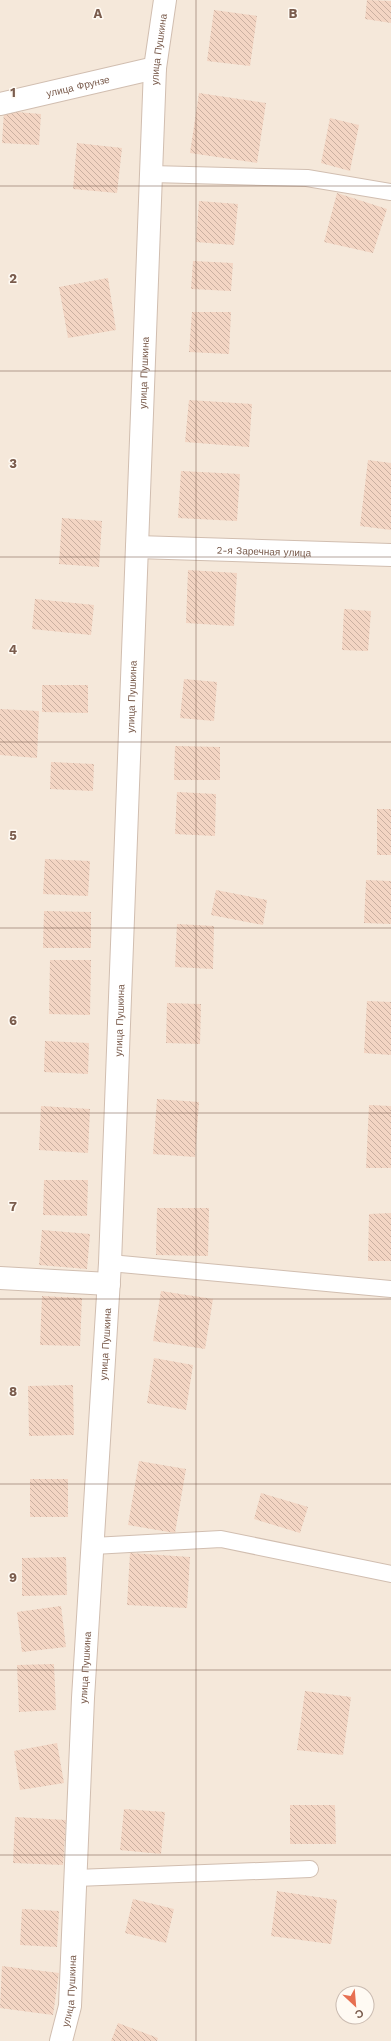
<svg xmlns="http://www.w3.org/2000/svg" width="391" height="2041" font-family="'Work Sans',sans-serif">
<defs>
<pattern id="building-back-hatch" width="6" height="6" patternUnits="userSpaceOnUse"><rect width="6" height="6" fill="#f3d5c3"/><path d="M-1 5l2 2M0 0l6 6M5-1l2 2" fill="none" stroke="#cab0a1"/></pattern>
</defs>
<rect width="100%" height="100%" fill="#fdf6ec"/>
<!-- residential -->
<path fill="#f5e8da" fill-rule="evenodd" d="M 0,0 L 391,0 L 391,2041 L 0,2041 ZM 343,1993 L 367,1993 L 367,2017 L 343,2017 Z"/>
<!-- building -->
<path fill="url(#building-back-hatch)" d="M 367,0 L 391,1 L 391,23 L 365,19 Z
M 214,10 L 257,16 L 250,66 L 207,61 Z
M 199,93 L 266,103 L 257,163 L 190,153 Z
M 4,111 L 41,114 L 39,145 L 2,143 Z
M 330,118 L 359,125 L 350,171 L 321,163 Z
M 77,143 L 122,148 L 117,193 L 73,189 Z
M 337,193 L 387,209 L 373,253 L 324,242 Z
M 199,201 L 238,204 L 234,245 L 196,242 Z
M 193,261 L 233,263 L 231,291 L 191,289 Z
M 108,278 L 116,330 L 68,338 L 59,287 Z
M 192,312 L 231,312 L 229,354 L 189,352 Z
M 189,400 L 252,404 L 249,447 L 185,442 Z
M 368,460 L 391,463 L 391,530 L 360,526 Z
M 181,471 L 240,474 L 237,521 L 178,518 Z
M 62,518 L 102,521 L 99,567 L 59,564 Z
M 188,570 L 237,573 L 234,626 L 186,623 Z
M 35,599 L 94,605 L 91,635 L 32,629 Z
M 344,609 L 371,611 L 368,651 L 342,650 Z
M 184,679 L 217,682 L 214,721 L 180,718 Z
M 42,685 L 88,685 L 88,713 L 42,712 Z
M 0,709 L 39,711 L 37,758 L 0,755 Z
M 175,746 L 220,747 L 220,780 L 174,780 Z
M 51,762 L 94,764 L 93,791 L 50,789 Z
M 177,792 L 216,794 L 215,836 L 175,834 Z
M 377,809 L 391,809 L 391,855 L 377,855 Z
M 45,859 L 90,861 L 88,896 L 43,894 Z
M 366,880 L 391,881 L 391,924 L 364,923 Z
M 216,890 L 267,900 L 263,925 L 211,915 Z
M 44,911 L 91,912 L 91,948 L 43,948 Z
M 177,924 L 214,926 L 213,969 L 175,967 Z
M 50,960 L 91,960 L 90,1015 L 49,1014 Z
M 367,1001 L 391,1002 L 391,1055 L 364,1053 Z
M 167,1003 L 201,1004 L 200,1044 L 166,1043 Z
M 45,1041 L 89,1043 L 88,1074 L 44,1072 Z
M 157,1099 L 199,1102 L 195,1157 L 153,1154 Z
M 369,1105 L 391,1106 L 391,1168 L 366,1168 Z
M 41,1106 L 90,1109 L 88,1153 L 39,1150 Z
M 44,1180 L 88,1180 L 87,1216 L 43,1215 Z
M 157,1208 L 209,1208 L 208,1256 L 156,1255 Z
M 391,1213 L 391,1261 L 368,1261 L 369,1214 Z
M 42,1230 L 90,1234 L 87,1269 L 39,1265 Z
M 161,1291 L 213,1299 L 205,1349 L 153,1341 Z
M 42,1296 L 82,1298 L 80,1346 L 40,1345 Z
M 154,1358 L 193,1365 L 186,1410 L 147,1403 Z
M 73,1385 L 74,1435 L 29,1436 L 28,1386 Z
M 139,1461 L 186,1469 L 175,1533 L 128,1525 Z
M 30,1479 L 68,1479 L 68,1517 L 30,1517 Z
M 261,1493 L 308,1507 L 300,1533 L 254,1519 Z
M 130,1553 L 190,1557 L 187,1608 L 127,1605 Z
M 66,1557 L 67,1595 L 22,1596 L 22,1558 Z
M 61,1606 L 66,1647 L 22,1652 L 17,1612 Z
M 54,1664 L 56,1710 L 19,1712 L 17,1665 Z
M 305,1691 L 351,1697 L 343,1755 L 297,1750 Z
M 57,1743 L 64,1783 L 20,1790 L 14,1751 Z
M 290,1805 L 335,1805 L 336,1844 L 290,1844 Z
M 124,1809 L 165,1812 L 161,1854 L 120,1850 Z
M 15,1817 L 66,1820 L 63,1865 L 13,1863 Z
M 277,1891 L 337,1900 L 331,1944 L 271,1936 Z
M 133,1899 L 174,1909 L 166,1943 L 125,1933 Z
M 22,1909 L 59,1911 L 57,1947 L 20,1945 Z
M 2,1966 L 59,1973 L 53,2015 L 0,2008 Z
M 118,2023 L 158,2038 L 157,2041 L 111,2041 Z"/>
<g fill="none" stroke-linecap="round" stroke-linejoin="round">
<defs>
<path id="lane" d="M 151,174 L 307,178 L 391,192
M 110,1263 L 391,1289
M 93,1546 L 221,1539 L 391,1574
M 76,1878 L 310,1869"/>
<g id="street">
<path id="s1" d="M 0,104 L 155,68"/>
<path id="s2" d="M 137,547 L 391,555"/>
<path d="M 0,1278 L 109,1284"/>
<path id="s3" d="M 61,2041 L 70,2006 L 83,1698 L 110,1263 L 155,68 L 165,0"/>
</g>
</defs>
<!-- lane casing -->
<use href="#lane" stroke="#d1beb0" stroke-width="18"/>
<!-- street casing -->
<use href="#street" stroke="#d1beb0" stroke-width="24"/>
<!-- lane -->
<use href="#lane" stroke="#fff" stroke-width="16"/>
<!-- street -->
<use href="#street" stroke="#fff" stroke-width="22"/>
</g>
<!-- grid -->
<path fill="none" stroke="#7a5c4d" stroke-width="1" stroke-opacity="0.55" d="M 196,0 L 196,2041M 0,186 L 391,186M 0,371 L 391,371M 0,557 L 391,557M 0,742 L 391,742M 0,928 L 391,928M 0,1113 L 391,1113M 0,1299 L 391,1299M 0,1484 L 391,1484M 0,1670 L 391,1670M 0,1855 L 391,1855"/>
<g text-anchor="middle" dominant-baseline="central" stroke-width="3" stroke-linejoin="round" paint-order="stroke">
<!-- street labels -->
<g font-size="10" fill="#7a5c4d" stroke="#fffaf3">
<text stroke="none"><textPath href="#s3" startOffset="1995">улица Пушкина</textPath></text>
<text stroke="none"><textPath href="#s1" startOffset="80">улица Фрунзе</textPath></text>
<text stroke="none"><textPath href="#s3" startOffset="1671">улица Пушкина</textPath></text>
<text stroke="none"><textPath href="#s2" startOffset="127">2-я Заречная улица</textPath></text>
<text stroke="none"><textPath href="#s3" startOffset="1347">улица Пушкина</textPath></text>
<text stroke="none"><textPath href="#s3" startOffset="1023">улица Пушкина</textPath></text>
<text stroke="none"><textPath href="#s3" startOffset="699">улица Пушкина</textPath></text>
<text stroke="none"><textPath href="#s3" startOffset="375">улица Пушкина</textPath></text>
<text stroke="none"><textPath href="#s3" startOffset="51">улица Пушкина</textPath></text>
</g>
</g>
<g font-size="13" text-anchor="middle" font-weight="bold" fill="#7a5c4d" stroke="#fffaf3" stroke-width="3" stroke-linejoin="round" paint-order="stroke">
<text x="98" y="18">A</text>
<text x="293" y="18">B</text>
<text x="13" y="97">1</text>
<text x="13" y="283">2</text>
<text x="13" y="468">3</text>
<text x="13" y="654">4</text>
<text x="13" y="840">5</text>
<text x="13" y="1025">6</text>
<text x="13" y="1211">7</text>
<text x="13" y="1396">8</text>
<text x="13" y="1582">9</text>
</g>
<!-- north arrow -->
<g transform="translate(355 2005) rotate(154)"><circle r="19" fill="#fffaf3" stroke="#cabbb1"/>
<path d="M0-3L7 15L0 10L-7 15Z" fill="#e76f51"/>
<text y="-6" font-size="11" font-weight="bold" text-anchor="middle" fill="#7a5c4d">С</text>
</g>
</svg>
